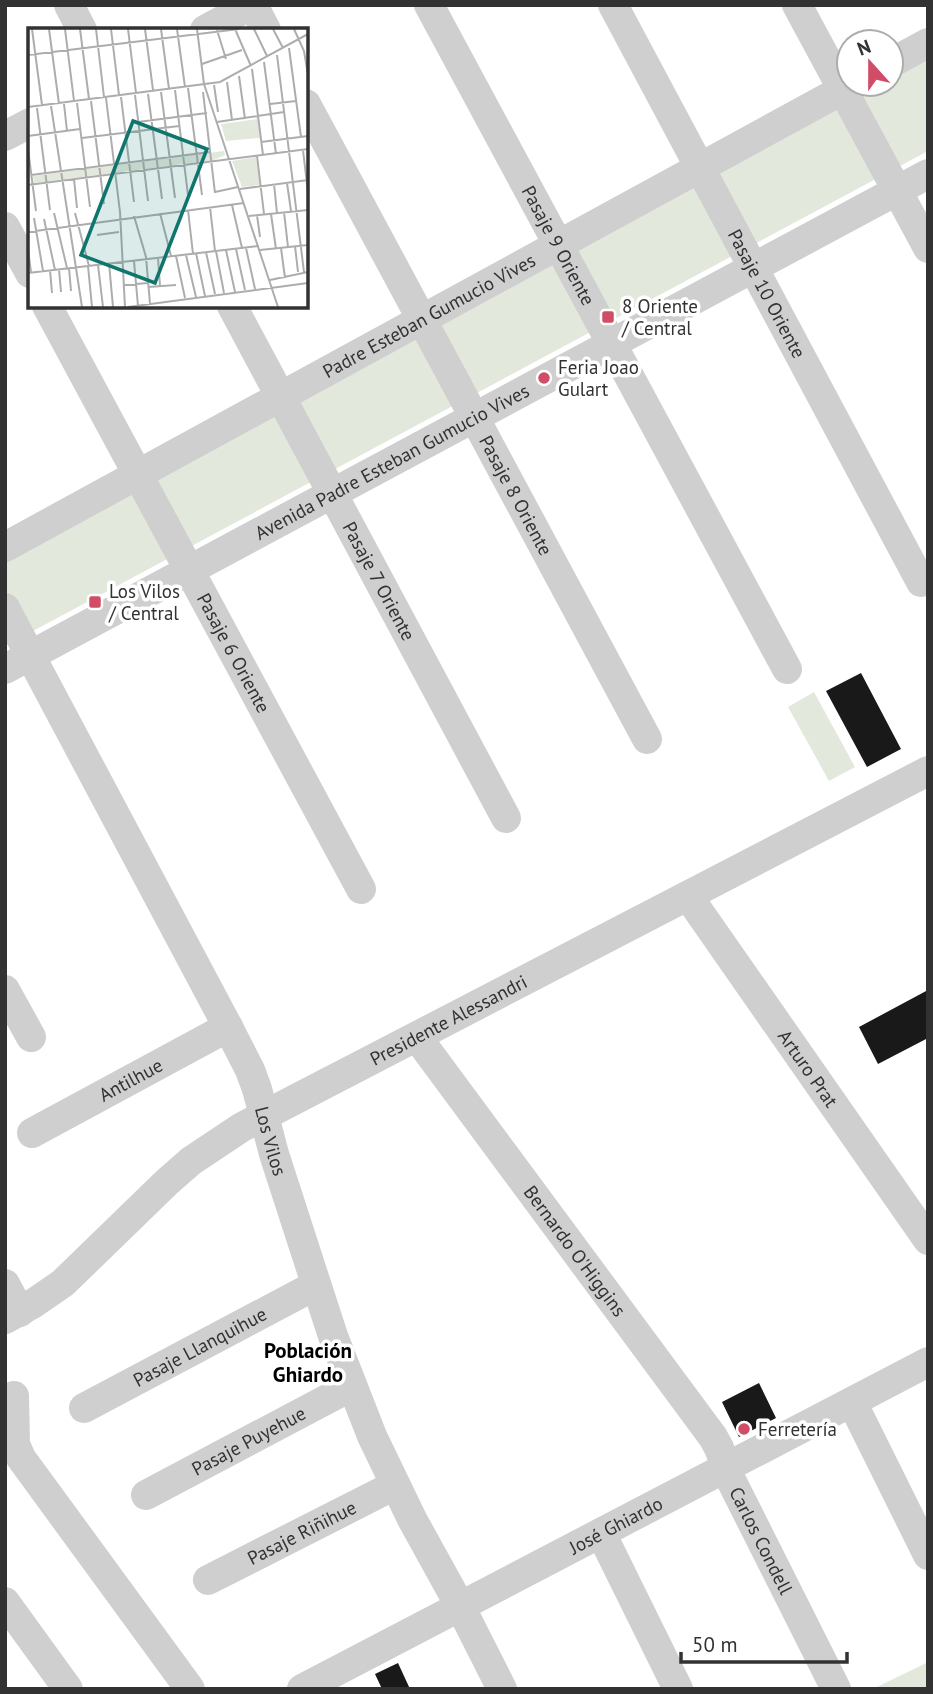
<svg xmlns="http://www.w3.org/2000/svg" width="933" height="1694" font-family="'PT Sans',sans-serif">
<rect width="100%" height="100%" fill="#fff"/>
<!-- green -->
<path fill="#e3e8dd" d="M 928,51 L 928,151 L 5,646 L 5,551 L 867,84 L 891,84 L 891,71 Z
M 814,692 L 855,767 L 829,781 L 788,707 Z
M 928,1662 L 928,1689 L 873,1689 Z"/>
<!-- building -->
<path fill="#191919" d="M 861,673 L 901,749 L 867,767 L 826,691 Z
M 928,990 L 928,1038 L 878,1064 L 859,1027 Z
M 759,1383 L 776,1418 L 739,1437 L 722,1402 Z
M 398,1663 L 410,1689 L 382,1689 L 375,1674 Z"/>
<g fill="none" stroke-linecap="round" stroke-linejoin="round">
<!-- minor -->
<g stroke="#cfcfcf" stroke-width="30">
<path d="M 69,5 L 82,30"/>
<path d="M 253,5 L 266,30"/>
<path id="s1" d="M 429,5 L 787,669"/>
<path id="s2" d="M 613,5 L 921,582"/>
<path d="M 797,5 L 928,248"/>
<path d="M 205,30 L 251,5"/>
<path d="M 891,63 L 928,43"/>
<path id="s3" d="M 306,104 L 647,739"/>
<path d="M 5,136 L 30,123"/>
<path d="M 5,227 L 30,273"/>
<path id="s4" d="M 47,306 L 361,889"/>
<path id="s5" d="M 232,306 L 506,818"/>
<path id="s6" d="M 5,547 L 853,84"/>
<path id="s7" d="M 5,608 L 228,1027 L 250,1070 L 257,1089 L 274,1154 L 333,1336 L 372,1436 L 412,1519 L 460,1606 L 502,1689"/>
<path id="s8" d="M 5,669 L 928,174"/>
<path id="s9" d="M 688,896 L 928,1240"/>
<path d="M 5,990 L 31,1037"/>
<path id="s10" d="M 417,1037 L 713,1437 L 719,1448 L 731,1480 L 836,1689"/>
<path id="s11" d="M 32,1133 L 228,1027"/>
<path d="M 5,1284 L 20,1312"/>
<path id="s12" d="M 5,1319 L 34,1303 L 63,1283 L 167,1182 L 191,1161 L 242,1127 L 928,771"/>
<path d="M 14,1396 L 15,1444 L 21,1458 L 190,1689"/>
<path d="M 852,1402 L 928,1555"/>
<path id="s13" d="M 84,1408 L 316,1285"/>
<path id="s14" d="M 146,1495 L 352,1386"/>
<path d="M 601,1533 L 678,1689"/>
<path id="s15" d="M 208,1580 L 395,1485"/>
<path d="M 5,1602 L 68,1689"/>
<path id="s16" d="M 302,1689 L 928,1362"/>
</g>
</g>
<!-- markers -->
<g fill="#d14d67" stroke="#fff" stroke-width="2.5">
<rect x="601" y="310" width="14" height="14" rx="3.5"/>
<circle cx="544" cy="378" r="7"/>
<rect x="88" y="595" width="14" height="14" rx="3.5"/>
<circle cx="744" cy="1429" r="7"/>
</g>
<g text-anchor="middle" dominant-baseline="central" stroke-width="7" stroke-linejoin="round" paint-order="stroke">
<!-- street labels -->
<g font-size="19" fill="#323232" stroke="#fff">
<text stroke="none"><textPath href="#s1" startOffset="273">Pasaje 9 Oriente</textPath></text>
<text stroke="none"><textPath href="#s2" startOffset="327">Pasaje 10 Oriente</textPath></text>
<text stroke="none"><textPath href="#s6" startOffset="483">Padre Esteban Gumucio Vives</textPath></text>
<text stroke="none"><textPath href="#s8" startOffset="439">Avenida Padre Esteban Gumucio Vives</textPath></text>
<text stroke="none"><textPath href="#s3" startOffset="444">Pasaje 8 Oriente</textPath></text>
<text stroke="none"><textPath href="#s5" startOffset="312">Pasaje 7 Oriente</textPath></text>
<text stroke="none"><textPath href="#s4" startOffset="394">Pasaje 6 Oriente</textPath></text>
<text stroke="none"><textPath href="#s12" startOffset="539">Presidente Alessandri</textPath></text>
<text stroke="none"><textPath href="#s9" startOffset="210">Arturo Prat</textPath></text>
<text stroke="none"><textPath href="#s11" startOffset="112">Antilhue</textPath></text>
<text stroke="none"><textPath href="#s7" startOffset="597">Los Vilos</textPath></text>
<text stroke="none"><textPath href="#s10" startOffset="266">Bernardo O'Higgins</textPath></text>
<text stroke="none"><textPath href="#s13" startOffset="131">Pasaje Llanquihue</textPath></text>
<text stroke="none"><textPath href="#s14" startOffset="116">Pasaje Puyehue</textPath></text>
<text stroke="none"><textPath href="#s16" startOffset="354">José Ghiardo</textPath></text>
<text stroke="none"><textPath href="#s15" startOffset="105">Pasaje Riñihue</textPath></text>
<text stroke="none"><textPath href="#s10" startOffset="612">Carlos Condell</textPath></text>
</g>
<!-- poi labels -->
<g font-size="19" fill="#323232" stroke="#fff" text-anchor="start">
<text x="622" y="306">8 Oriente<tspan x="622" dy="22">/ Central</tspan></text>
<text x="558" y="367">Feria Joao<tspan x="558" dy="22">Gulart</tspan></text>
<text x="109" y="591">Los Vilos<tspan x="109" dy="22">/ Central</tspan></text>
<text x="758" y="1429">Ferretería</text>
</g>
<!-- neighbourhood labels -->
<g font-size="21" font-weight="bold" fill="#000" stroke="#fff">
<text x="308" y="1350">Población<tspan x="308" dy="24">Ghiardo</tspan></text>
</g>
</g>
<!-- overview -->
<g transform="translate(28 28)">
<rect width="280" height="280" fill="#fff"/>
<path d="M 230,91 L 232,110 L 198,113 L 193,96 ZM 196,123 L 197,127 L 186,132 L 6,155 L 5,148 ZM 228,129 L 232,157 L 214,159 L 204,133 Z" fill="#e3e8dd"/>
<path fill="none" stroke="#adadad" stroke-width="2" d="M 4,1 L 14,77M 21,1 L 31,76M 37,1 L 46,73M 52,1 L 61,71M 68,1 L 76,69M 83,1 L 91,67M 100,1 L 108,65M 117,1 L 125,62M 133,1 L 141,61M 149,1 L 157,59M 169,1 L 176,56M 207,1 L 223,38M 226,1 L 239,28M 245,1 L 255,20M 266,1 L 276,23 L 280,47M 189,2 L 198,31M 261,20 L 273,109M 0,27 L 211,1M 249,27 L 276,244M 236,34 L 248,126M 174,36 L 214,22M 224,41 L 235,127M 211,48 L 217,91M 199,54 L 204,92M 176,56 L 250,279M 186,57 L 190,84M 160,60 L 174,167M 147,62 L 160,167M 133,64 L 147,170M 175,64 L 187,165M 120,66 L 134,171M 107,67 L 120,173M 93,69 L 106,174M 78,70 L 92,184 L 97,279M 63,73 L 76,176M 49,75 L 62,179M 36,76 L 39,103M 242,76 L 268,73M 23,78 L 54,279M 0,79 L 192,54 L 280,6M 9,80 L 22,182M 110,94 L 179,85M 189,94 L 256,84M 0,108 L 52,101M 54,110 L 151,98M 233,114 L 280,108M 0,121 L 8,183M 275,122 L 280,165M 229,128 L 236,186M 3,147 L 182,124M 46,151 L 49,180M 259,155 L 263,183M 246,156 L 249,185M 0,157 L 280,121M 212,161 L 280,152M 187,164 L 210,159M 204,177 L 214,220M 182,179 L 187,223M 160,182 L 165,226M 256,184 L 260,219M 26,185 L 39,240M 47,185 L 61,238M 132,185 L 143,228M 243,186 L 248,221M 229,187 L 232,209M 106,188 L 118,229 L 122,276M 221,188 L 280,182M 6,190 L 15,243M 16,191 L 27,242M 0,204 L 216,175M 69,207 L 91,204M 267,218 L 270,244M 218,220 L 227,261M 253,220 L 257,250M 208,221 L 217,262M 0,222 L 3,244M 198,222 L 207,264M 232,222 L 280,217M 188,223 L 196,265M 178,224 L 187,266M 168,225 L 177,268M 158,227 L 168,269M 148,228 L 157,270M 130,230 L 132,258M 106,233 L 110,278M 81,235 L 85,279M 70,237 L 75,279M 60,238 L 64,279M 41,240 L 43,263M 31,241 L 33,264M 22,242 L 24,265M 0,245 L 231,218M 242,252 L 280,244M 95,257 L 120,255M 120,259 L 148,257M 100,279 L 280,255"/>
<path fill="#0f766e" fill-opacity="0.15" stroke="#0f766e" stroke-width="3.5" d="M 105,93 L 179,121 L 127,255 L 53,227 Z"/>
<rect width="280" height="280" fill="none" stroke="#323232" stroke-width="3.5"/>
</g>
<!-- border -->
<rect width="933" height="1694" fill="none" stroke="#323232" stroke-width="14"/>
<!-- north arrow -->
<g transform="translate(870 63) rotate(339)"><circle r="33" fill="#ffffff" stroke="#adadad" stroke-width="2"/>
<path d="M0-5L12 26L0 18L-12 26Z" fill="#d14d67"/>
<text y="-10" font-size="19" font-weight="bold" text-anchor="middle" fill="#323232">N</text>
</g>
<!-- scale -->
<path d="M681 1652v10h166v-10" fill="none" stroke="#323232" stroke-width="3.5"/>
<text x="692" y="1652" font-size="21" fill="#323232" stroke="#ffffff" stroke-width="5" paint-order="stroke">50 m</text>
</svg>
